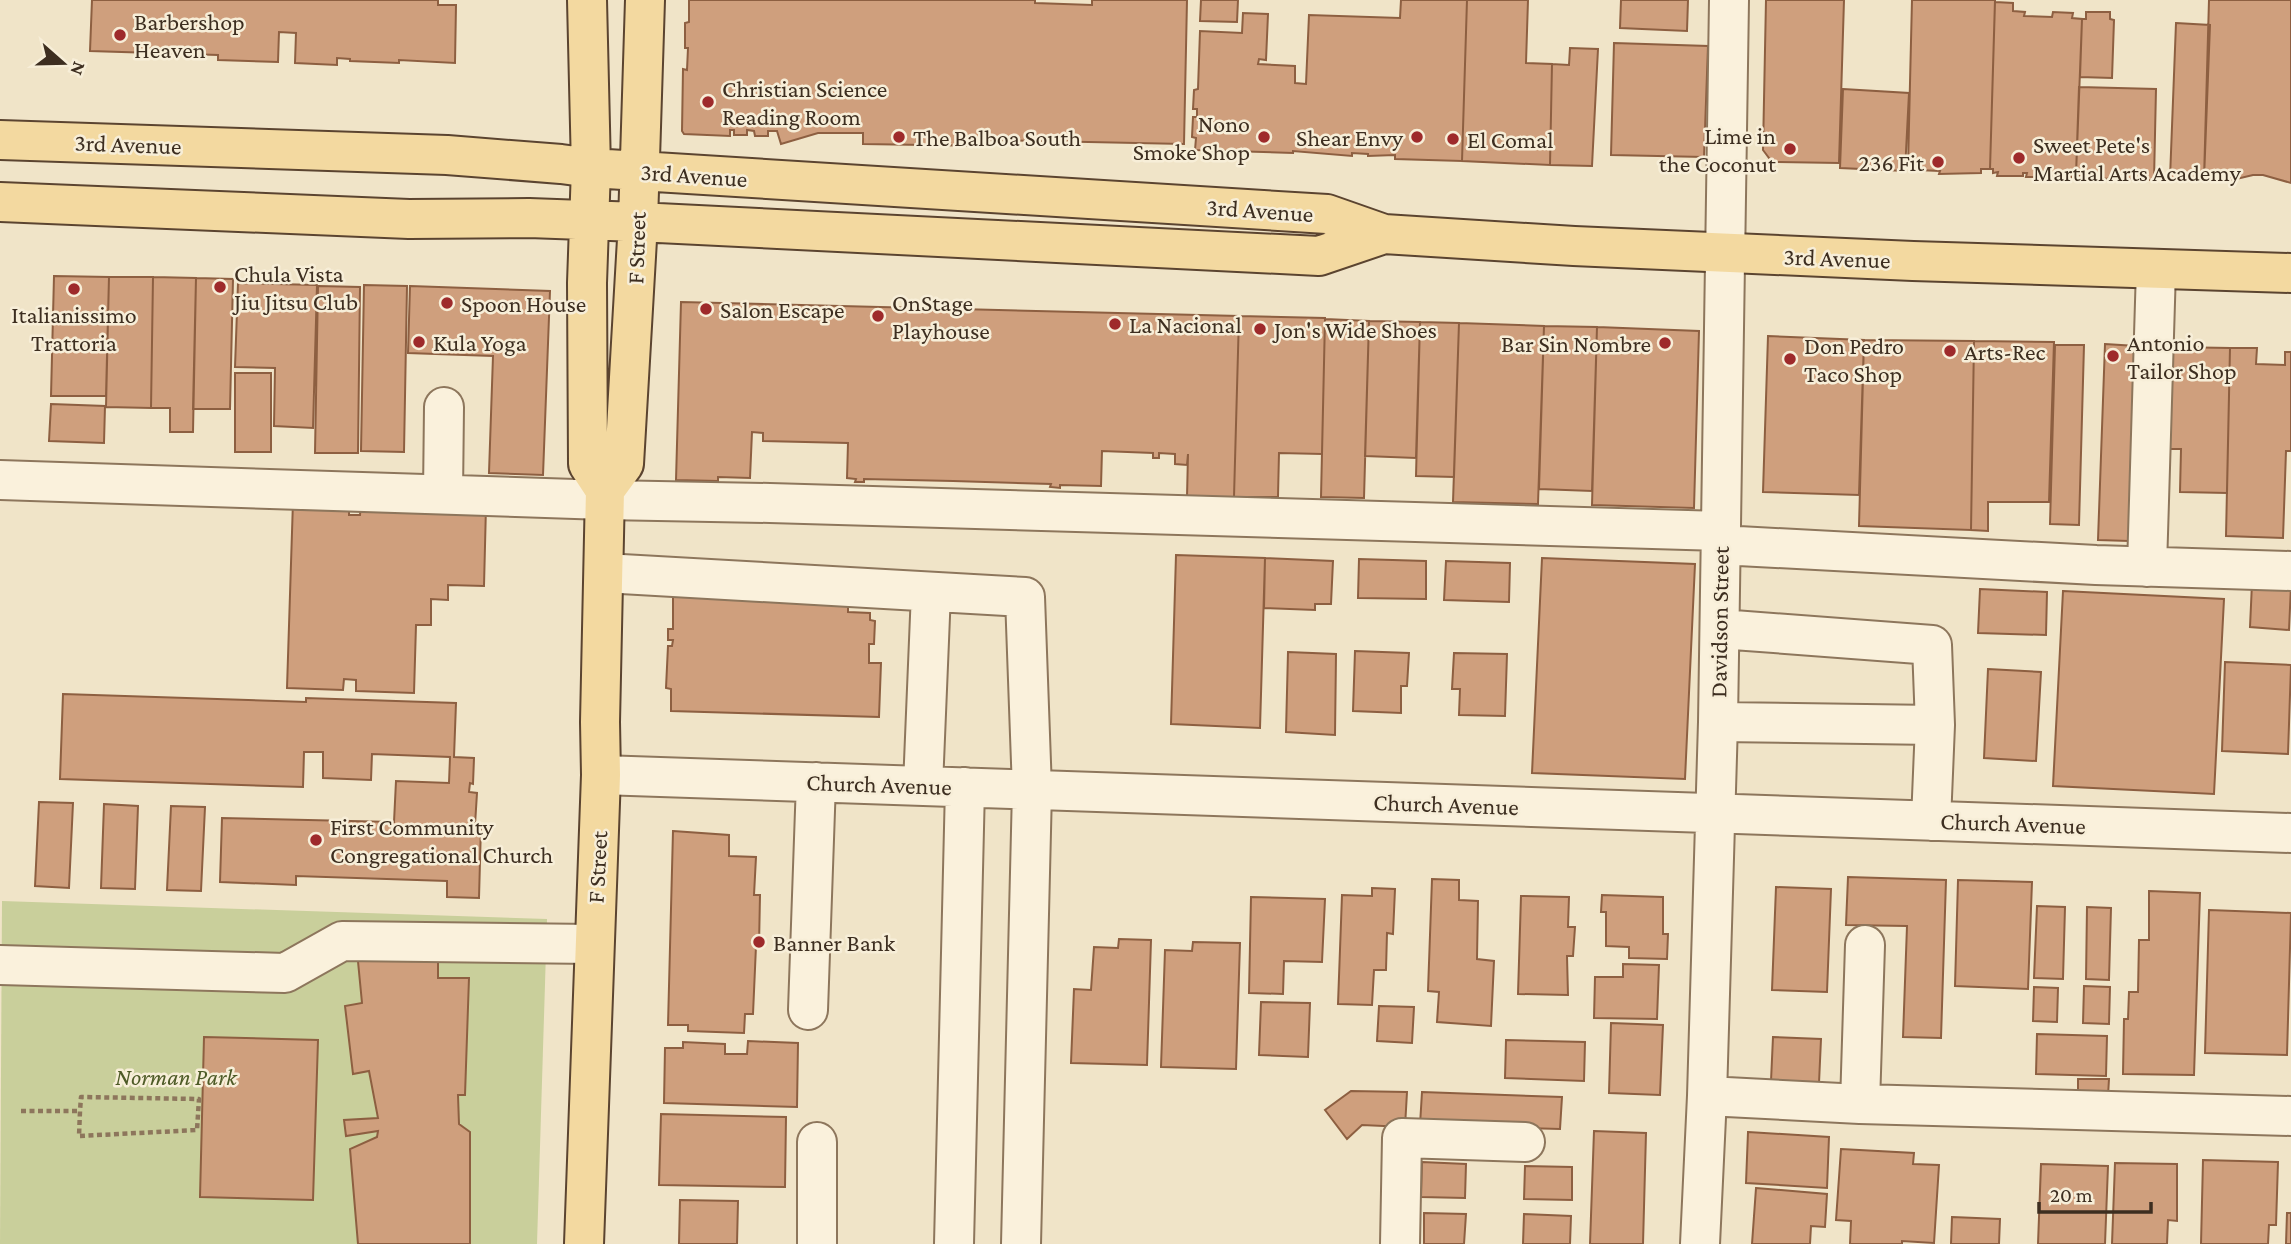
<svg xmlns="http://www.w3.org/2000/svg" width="2291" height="1244" font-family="'Crimson Pro',serif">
<rect width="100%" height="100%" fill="#f0e4c8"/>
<!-- green -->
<path fill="#c9cf9b" d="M 2,901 L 547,919 L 537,1244 L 0,1244 Z"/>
<!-- building -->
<path fill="#cf9f7d" stroke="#8d5f41" stroke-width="2" d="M 92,0 L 438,0 L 438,5 L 456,5 L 455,63 L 399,60 L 399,63 L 350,61 L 350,59 L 337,58 L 337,65 L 295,63 L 296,33 L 279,32 L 278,62 L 218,60 L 218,55 L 90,51 Z
M 689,0 L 1035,0 L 1035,3 L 1092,5 L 1092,0 L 1187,0 L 1184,144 L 988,140 L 987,146 L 863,144 L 863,133 L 818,133 L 781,144 L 777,131 L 768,131 L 768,136 L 755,136 L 754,131 L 747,130 L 747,135 L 734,135 L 734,130 L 730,130 L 730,136 L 684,134 L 682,131 L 683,69 L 687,70 L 688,48 L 685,48 L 685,23 L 689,22 Z
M 1201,0 L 1238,0 L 1237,22 L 1200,21 Z
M 1401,0 L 1467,0 L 1462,161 L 1395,159 L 1395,155 L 1368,156 L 1368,154 L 1352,153 L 1352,156 L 1293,151 L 1293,153 L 1195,150 L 1196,138 L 1192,137 L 1193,117 L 1197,117 L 1197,109 L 1193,109 L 1194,90 L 1198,89 L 1200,31 L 1242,33 L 1243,13 L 1268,14 L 1266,60 L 1259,59 L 1258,64 L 1295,66 L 1295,83 L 1306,84 L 1309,15 L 1400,18 Z
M 1467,0 L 1528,0 L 1526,63 L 1552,64 L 1550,165 L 1462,161 Z
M 1621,0 L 1688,0 L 1687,31 L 1620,28 Z
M 1766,0 L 1844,0 L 1839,163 L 1772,162 L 1763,150 Z
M 1912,0 L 1995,0 L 1990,169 L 1981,169 L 1981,173 L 1939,174 L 1940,171 L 1918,170 L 1918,167 L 1908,166 Z
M 2209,0 L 2291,0 L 2291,183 L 2263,175 L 2253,175 L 2228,181 L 2204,179 Z
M 1995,2 L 2013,3 L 2013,11 L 2025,12 L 2024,16 L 2052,17 L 2053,12 L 2073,13 L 2072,18 L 2082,19 L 2076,175 L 2071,174 L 2071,178 L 2045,177 L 2046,174 L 2042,174 L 2042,177 L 2026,177 L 2027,173 L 2023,173 L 2023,176 L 1997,176 L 1998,172 L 1993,173 L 1993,169 L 1990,169 Z
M 2086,12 L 2110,12 L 2110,19 L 2114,20 L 2112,78 L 2080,77 L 2082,19 L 2086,19 Z
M 2176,23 L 2210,25 L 2204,179 L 2170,178 Z
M 1614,43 L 1708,46 L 1704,157 L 1611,155 Z
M 1570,48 L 1598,49 L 1592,166 L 1550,165 L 1552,64 L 1569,65 Z
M 2079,87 L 2156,89 L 2154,180 L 2078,178 L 2080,176 L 2076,175 Z
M 1843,89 L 1909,93 L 1905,171 L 1840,168 Z
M 54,276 L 109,277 L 106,396 L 51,396 Z
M 109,277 L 153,277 L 151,408 L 106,407 Z
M 153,277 L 196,278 L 193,432 L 170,432 L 170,408 L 151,408 Z
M 196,278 L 233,279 L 230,409 L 193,409 Z
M 238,283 L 317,285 L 313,428 L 274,426 L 275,368 L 235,367 Z
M 364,285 L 407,286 L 404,452 L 361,451 Z
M 318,286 L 360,287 L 358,453 L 315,453 Z
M 410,286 L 550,291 L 543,475 L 489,473 L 493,356 L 408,353 Z
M 681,302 L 1239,316 L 1234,497 L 1187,497 L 1188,454 L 1187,465 L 1175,464 L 1175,454 L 1159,453 L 1159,458 L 1153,458 L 1153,453 L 1102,451 L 1101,486 L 1060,485 L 1060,488 L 1050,487 L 1051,484 L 953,481 L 864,479 L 864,482 L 855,482 L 856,479 L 847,478 L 848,443 L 763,441 L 763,433 L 752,432 L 750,478 L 718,477 L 718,481 L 676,480 Z
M 1239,316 L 1325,318 L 1322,454 L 1279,453 L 1278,497 L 1234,497 Z
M 1325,319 L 1369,321 L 1364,498 L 1321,497 Z
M 1369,321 L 1420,322 L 1416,458 L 1365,456 Z
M 1420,322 L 1459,323 L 1454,477 L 1416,476 Z
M 1459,323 L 1544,326 L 1538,504 L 1453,502 Z
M 1544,326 L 1597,327 L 1592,491 L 1539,489 Z
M 1597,327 L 1699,331 L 1694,508 L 1592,505 Z
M 1768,336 L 1864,340 L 1859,495 L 1763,492 Z
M 1864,340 L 1974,341 L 1971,530 L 1859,526 Z
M 1974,341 L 2054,342 L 2049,502 L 1988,502 L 1988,531 L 1971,530 Z
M 2105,344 L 2136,346 L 2129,541 L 2098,540 Z
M 2055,345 L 2084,345 L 2079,525 L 2050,524 Z
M 2171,347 L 2230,348 L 2227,493 L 2180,492 L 2181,449 L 2169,449 Z
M 2230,348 L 2257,348 L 2256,364 L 2285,365 L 2285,352 L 2291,352 L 2291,451 L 2286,451 L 2283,538 L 2226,536 Z
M 235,373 L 271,373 L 271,452 L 235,452 Z
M 51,404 L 105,406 L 104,443 L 49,441 Z
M 293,501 L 349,503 L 349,515 L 360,515 L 361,503 L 486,506 L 484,586 L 448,585 L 448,600 L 431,599 L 431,625 L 416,625 L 414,693 L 356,691 L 356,680 L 344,679 L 343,690 L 287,688 Z
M 1176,555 L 1265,558 L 1260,728 L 1171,724 Z
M 1265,558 L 1333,561 L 1331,604 L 1315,604 L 1315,610 L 1264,608 Z
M 1542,558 L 1695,564 L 1685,779 L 1532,773 Z
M 1359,559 L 1426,561 L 1426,599 L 1358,598 Z
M 1446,561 L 1510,563 L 1509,602 L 1444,600 Z
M 2252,583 L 2291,586 L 2289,630 L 2250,627 Z
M 1980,589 L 2047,592 L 2046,635 L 1978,633 Z
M 2063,591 L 2224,599 L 2214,794 L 2053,786 Z
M 673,593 L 848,597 L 848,612 L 870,613 L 870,620 L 875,621 L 874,644 L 869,644 L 869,663 L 881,663 L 879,717 L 671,711 L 671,689 L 666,688 L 668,646 L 672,646 L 673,640 L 668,640 L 668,629 L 673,629 Z
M 1355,651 L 1409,653 L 1407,686 L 1401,686 L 1401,713 L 1353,711 Z
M 1288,652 L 1336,654 L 1335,735 L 1286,732 Z
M 1454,653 L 1507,654 L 1505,716 L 1459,715 L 1460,689 L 1452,689 Z
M 2225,662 L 2291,665 L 2288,754 L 2222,751 Z
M 1988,669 L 2041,672 L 2036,761 L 1984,758 Z
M 63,694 L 306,702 L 306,698 L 456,703 L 454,757 L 474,758 L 473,784 L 470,783 L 469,792 L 477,793 L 475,825 L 481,825 L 479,898 L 447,897 L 447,881 L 296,876 L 296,885 L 220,882 L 222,818 L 394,822 L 396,781 L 449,783 L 450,757 L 372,754 L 371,780 L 323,778 L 323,752 L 304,752 L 303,787 L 60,779 Z
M 39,802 L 73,803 L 69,888 L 35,886 Z
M 104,804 L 138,806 L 135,889 L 101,888 Z
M 171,806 L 205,807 L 201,891 L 167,890 Z
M 673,831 L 729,835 L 729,856 L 756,857 L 754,895 L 760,895 L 759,946 L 756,946 L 753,1014 L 745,1014 L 744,1033 L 688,1031 L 688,1025 L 668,1025 Z
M 1848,877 L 1946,880 L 1941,1038 L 1903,1037 L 1907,926 L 1846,925 Z
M 1432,879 L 1459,880 L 1459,900 L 1478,901 L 1477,959 L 1494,961 L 1491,1026 L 1437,1022 L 1439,992 L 1428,991 Z
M 1958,880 L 2032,882 L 2028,989 L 1955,986 Z
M 1776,887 L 1831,889 L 1827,992 L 1772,990 Z
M 1372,888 L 1395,889 L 1393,934 L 1387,933 L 1386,970 L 1374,970 L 1372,1005 L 1338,1004 L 1342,895 L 1372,896 Z
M 2149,891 L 2200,893 L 2194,1075 L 2123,1074 L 2124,1019 L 2128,1019 L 2129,992 L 2138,992 L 2139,940 L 2149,940 Z
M 1602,895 L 1663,897 L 1663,934 L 1668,934 L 1667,959 L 1629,958 L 1629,947 L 1606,946 L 1606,912 L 1601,912 Z
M 1521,896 L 1569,897 L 1568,927 L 1575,927 L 1573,956 L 1567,956 L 1568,995 L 1518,994 Z
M 1251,897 L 1325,899 L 1322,962 L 1284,961 L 1283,994 L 1249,993 Z
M 2037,906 L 2065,907 L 2063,979 L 2034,978 Z
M 2087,907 L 2111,908 L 2109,980 L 2086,979 Z
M 2209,910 L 2291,913 L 2287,1055 L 2205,1053 Z
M 1119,939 L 1151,940 L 1147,1065 L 1071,1063 L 1074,989 L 1091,990 L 1094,947 L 1118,948 Z
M 1193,942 L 1240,943 L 1236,1069 L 1161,1067 L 1165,950 L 1192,951 Z
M 357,951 L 438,952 L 438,978 L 469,978 L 465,1095 L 458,1095 L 459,1124 L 470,1132 L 470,1244 L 358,1244 L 350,1149 L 377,1137 L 378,1131 L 346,1136 L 344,1120 L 378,1118 L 369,1071 L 353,1074 L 345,1006 L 362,1003 Z
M 1623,964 L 1659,965 L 1657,1019 L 1594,1018 L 1595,977 L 1623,977 Z
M 2084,986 L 2110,987 L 2109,1024 L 2083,1023 Z
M 2034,987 L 2058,988 L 2057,1022 L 2033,1021 Z
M 1261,1002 L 1310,1003 L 1308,1057 L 1259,1055 Z
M 1379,1006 L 1414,1007 L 1412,1043 L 1377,1041 Z
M 1611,1023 L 1663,1025 L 1660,1095 L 1609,1093 Z
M 2037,1034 L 2107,1036 L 2106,1076 L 2036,1074 Z
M 204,1037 L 318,1040 L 313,1200 L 200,1197 Z
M 1773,1037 L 1821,1039 L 1819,1083 L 1771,1081 Z
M 1506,1040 L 1585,1042 L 1584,1081 L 1505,1078 Z
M 748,1041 L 798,1043 L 797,1107 L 664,1103 L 665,1048 L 683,1048 L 683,1042 L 725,1044 L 725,1054 L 747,1054 Z
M 2078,1079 L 2109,1079 L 2108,1096 L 2078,1095 Z
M 1351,1091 L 1407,1092 L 1405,1127 L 1362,1125 L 1347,1139 L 1325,1110 Z
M 1422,1092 L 1562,1097 L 1560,1129 L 1420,1125 Z
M 661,1114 L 786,1117 L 785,1187 L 659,1185 Z
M 1594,1131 L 1646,1133 L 1643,1244 L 1590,1244 Z
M 1748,1132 L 1829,1137 L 1827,1188 L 1746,1183 Z
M 1841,1149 L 1914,1153 L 1913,1164 L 1939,1165 L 1934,1243 L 1902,1241 L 1902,1244 L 1850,1244 L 1851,1221 L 1836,1220 Z
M 2203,1160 L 2278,1162 L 2276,1225 L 2269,1225 L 2268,1244 L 2201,1244 Z
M 1422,1162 L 1466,1164 L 1465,1198 L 1421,1197 Z
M 2115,1163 L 2177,1164 L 2177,1221 L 2168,1220 L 2167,1244 L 2112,1244 Z
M 2041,1164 L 2108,1166 L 2105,1244 L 2038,1244 Z
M 1525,1166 L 1572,1167 L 1572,1200 L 1524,1199 Z
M 1756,1188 L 1827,1194 L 1825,1227 L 1811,1226 L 1810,1244 L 1752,1244 Z
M 680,1200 L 738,1201 L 737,1244 L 679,1244 Z
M 1424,1213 L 1466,1214 L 1464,1244 L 1424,1244 Z
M 2287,1213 L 2291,1213 L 2291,1244 L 2286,1244 Z
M 1524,1214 L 1571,1216 L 1570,1244 L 1523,1244 Z
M 1952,1217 L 2000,1219 L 1999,1244 L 1951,1244 Z"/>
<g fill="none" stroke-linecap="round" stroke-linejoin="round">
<defs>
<path id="minor" d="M 0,480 L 605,500 L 770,503 L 1721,531
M 443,494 L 444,407
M 1720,545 L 2096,565 L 2291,571
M 2147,567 L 2156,269
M 604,573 L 1025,597 L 1032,790 L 1021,1244
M 1720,629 L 1932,645 L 1935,725
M 1718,722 L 1935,725 L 1931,821
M 601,775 L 2291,833
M 923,786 L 931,592
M 0,965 L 285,973 L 342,941 L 593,944
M 808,1010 L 816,782
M 1707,1096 L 1860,1104 L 2291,1116
M 1860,1104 L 1865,945
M 817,1244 L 817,1142
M 954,1244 L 965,787
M 1400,1244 L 1402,1138 L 1525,1142
M 1700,1244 L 1707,1096 L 1718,722 L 1729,0"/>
<path id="major" d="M 587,0 L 591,168 L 587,283 L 588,464 L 605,490
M 0,140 L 447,155 L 561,164 L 591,168 L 1327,214 L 1384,234 L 1574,246 L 1913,261 L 2291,273
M 0,202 L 409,219 L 529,218 L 638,222 L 1319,256 L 1384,234
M 584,1244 L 601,775 L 600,722 L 605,490 L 624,464 L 638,222 L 645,0"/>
</defs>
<!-- minor casing -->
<use href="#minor" stroke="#8d765c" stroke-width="42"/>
<!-- major casing -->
<use href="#major" stroke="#5b4430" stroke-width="42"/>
<!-- path -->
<path stroke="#8d765c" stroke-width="4.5" stroke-dasharray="5 3.5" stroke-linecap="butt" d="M 21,1111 L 80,1111 L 79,1136 L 197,1130 L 199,1099 L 81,1097 L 80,1111"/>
<!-- minor -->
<use href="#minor" stroke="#faf1dc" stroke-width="38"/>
<!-- major -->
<use href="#major" stroke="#f3d9a0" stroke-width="38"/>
</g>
<!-- markers -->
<g fill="#9e2a2b" stroke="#f7eed8" stroke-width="2.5">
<circle cx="120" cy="35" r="7"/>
<circle cx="708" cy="102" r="7"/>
<circle cx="899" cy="137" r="7"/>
<circle cx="1264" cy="137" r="7"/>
<circle cx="1417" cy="137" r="7"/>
<circle cx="1453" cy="139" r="7"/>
<circle cx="1790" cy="149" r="7"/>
<circle cx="2019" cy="158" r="7"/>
<circle cx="1938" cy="162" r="7"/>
<circle cx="220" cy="287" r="7"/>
<circle cx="74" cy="289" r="7"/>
<circle cx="447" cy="303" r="7"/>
<circle cx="706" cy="309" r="7"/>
<circle cx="878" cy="316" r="7"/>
<circle cx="1115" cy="324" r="7"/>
<circle cx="1260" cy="329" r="7"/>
<circle cx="419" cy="342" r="7"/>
<circle cx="1665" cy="343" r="7"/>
<circle cx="1950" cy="351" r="7"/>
<circle cx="2113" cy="356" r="7"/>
<circle cx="1790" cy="359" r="7"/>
<circle cx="316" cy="840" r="7"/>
<circle cx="759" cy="942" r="7"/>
</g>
<g text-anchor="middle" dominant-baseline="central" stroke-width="5" stroke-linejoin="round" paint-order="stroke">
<!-- poi labels -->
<g font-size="24" fill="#3d2e20" stroke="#f7eed8" text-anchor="start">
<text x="134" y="21">Barbershop<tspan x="134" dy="28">Heaven</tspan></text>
<text x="722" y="88">Christian Science<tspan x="722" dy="28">Reading Room</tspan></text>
<text x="1250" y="123" text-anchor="end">Nono<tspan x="1250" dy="28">Smoke Shop</tspan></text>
<text x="1776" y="135" text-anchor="end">Lime in<tspan x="1776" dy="28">the Coconut</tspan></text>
<text x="913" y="137">The Balboa South</text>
<text x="1403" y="137" text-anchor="end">Shear Envy</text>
<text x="1467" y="139">El Comal</text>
<text x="2033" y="144">Sweet Pete's<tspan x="2033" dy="28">Martial Arts Academy</tspan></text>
<text x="1924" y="162" text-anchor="end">236 Fit</text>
<text x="234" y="273">Chula Vista<tspan x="234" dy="28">Jiu Jitsu Club</tspan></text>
<text x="892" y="302">OnStage<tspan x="892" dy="28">Playhouse</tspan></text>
<text x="461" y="303">Spoon House</text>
<text x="720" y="309">Salon Escape</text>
<text x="74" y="314" text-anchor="middle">Italianissimo<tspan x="74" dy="28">Trattoria</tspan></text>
<text x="1129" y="324">La Nacional</text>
<text x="1274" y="329">Jon's Wide Shoes</text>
<text x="433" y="342">Kula Yoga</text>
<text x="2127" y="342">Antonio<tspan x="2127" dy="28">Tailor Shop</tspan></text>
<text x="1651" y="343" text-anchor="end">Bar Sin Nombre</text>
<text x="1804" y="345">Don Pedro<tspan x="1804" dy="28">Taco Shop</tspan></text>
<text x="1964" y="351">Arts-Rec</text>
<text x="330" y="826">First Community<tspan x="330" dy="28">Congregational Church</tspan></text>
<text x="773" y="942">Banner Bank</text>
</g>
<!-- street labels -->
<g font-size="24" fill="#3d2e20" stroke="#f7eed8">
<text transform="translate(128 144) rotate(2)">3rd Avenue</text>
<text transform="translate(694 175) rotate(4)">3rd Avenue</text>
<text transform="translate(1260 210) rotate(4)">3rd Avenue</text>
<text transform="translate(636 248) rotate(-88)">F Street</text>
<text transform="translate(1837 258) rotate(2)">3rd Avenue</text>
<text transform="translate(1719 622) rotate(-89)">Davidson Street</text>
<text transform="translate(879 784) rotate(2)">Church Avenue</text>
<text transform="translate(1446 804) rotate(2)">Church Avenue</text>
<text transform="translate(2013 823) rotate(2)">Church Avenue</text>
<text transform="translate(597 867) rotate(-87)">F Street</text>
</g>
<!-- park labels -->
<g font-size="24" font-style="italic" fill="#4d5a26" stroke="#f7eed8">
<text x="176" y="1076">Norman Park</text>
</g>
</g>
<!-- north arrow -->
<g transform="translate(63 63) rotate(110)" stroke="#f7eed8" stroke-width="5" paint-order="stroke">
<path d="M0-5L12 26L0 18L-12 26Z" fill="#3d2e20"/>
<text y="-10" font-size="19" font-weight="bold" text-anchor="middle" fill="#3d2e20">N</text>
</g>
<!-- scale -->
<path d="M2039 1202v10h112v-10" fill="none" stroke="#3d2e20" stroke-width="3.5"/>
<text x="2050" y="1202" font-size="21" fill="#3d2e20" stroke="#f7eed8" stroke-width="5" paint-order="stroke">20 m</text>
</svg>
